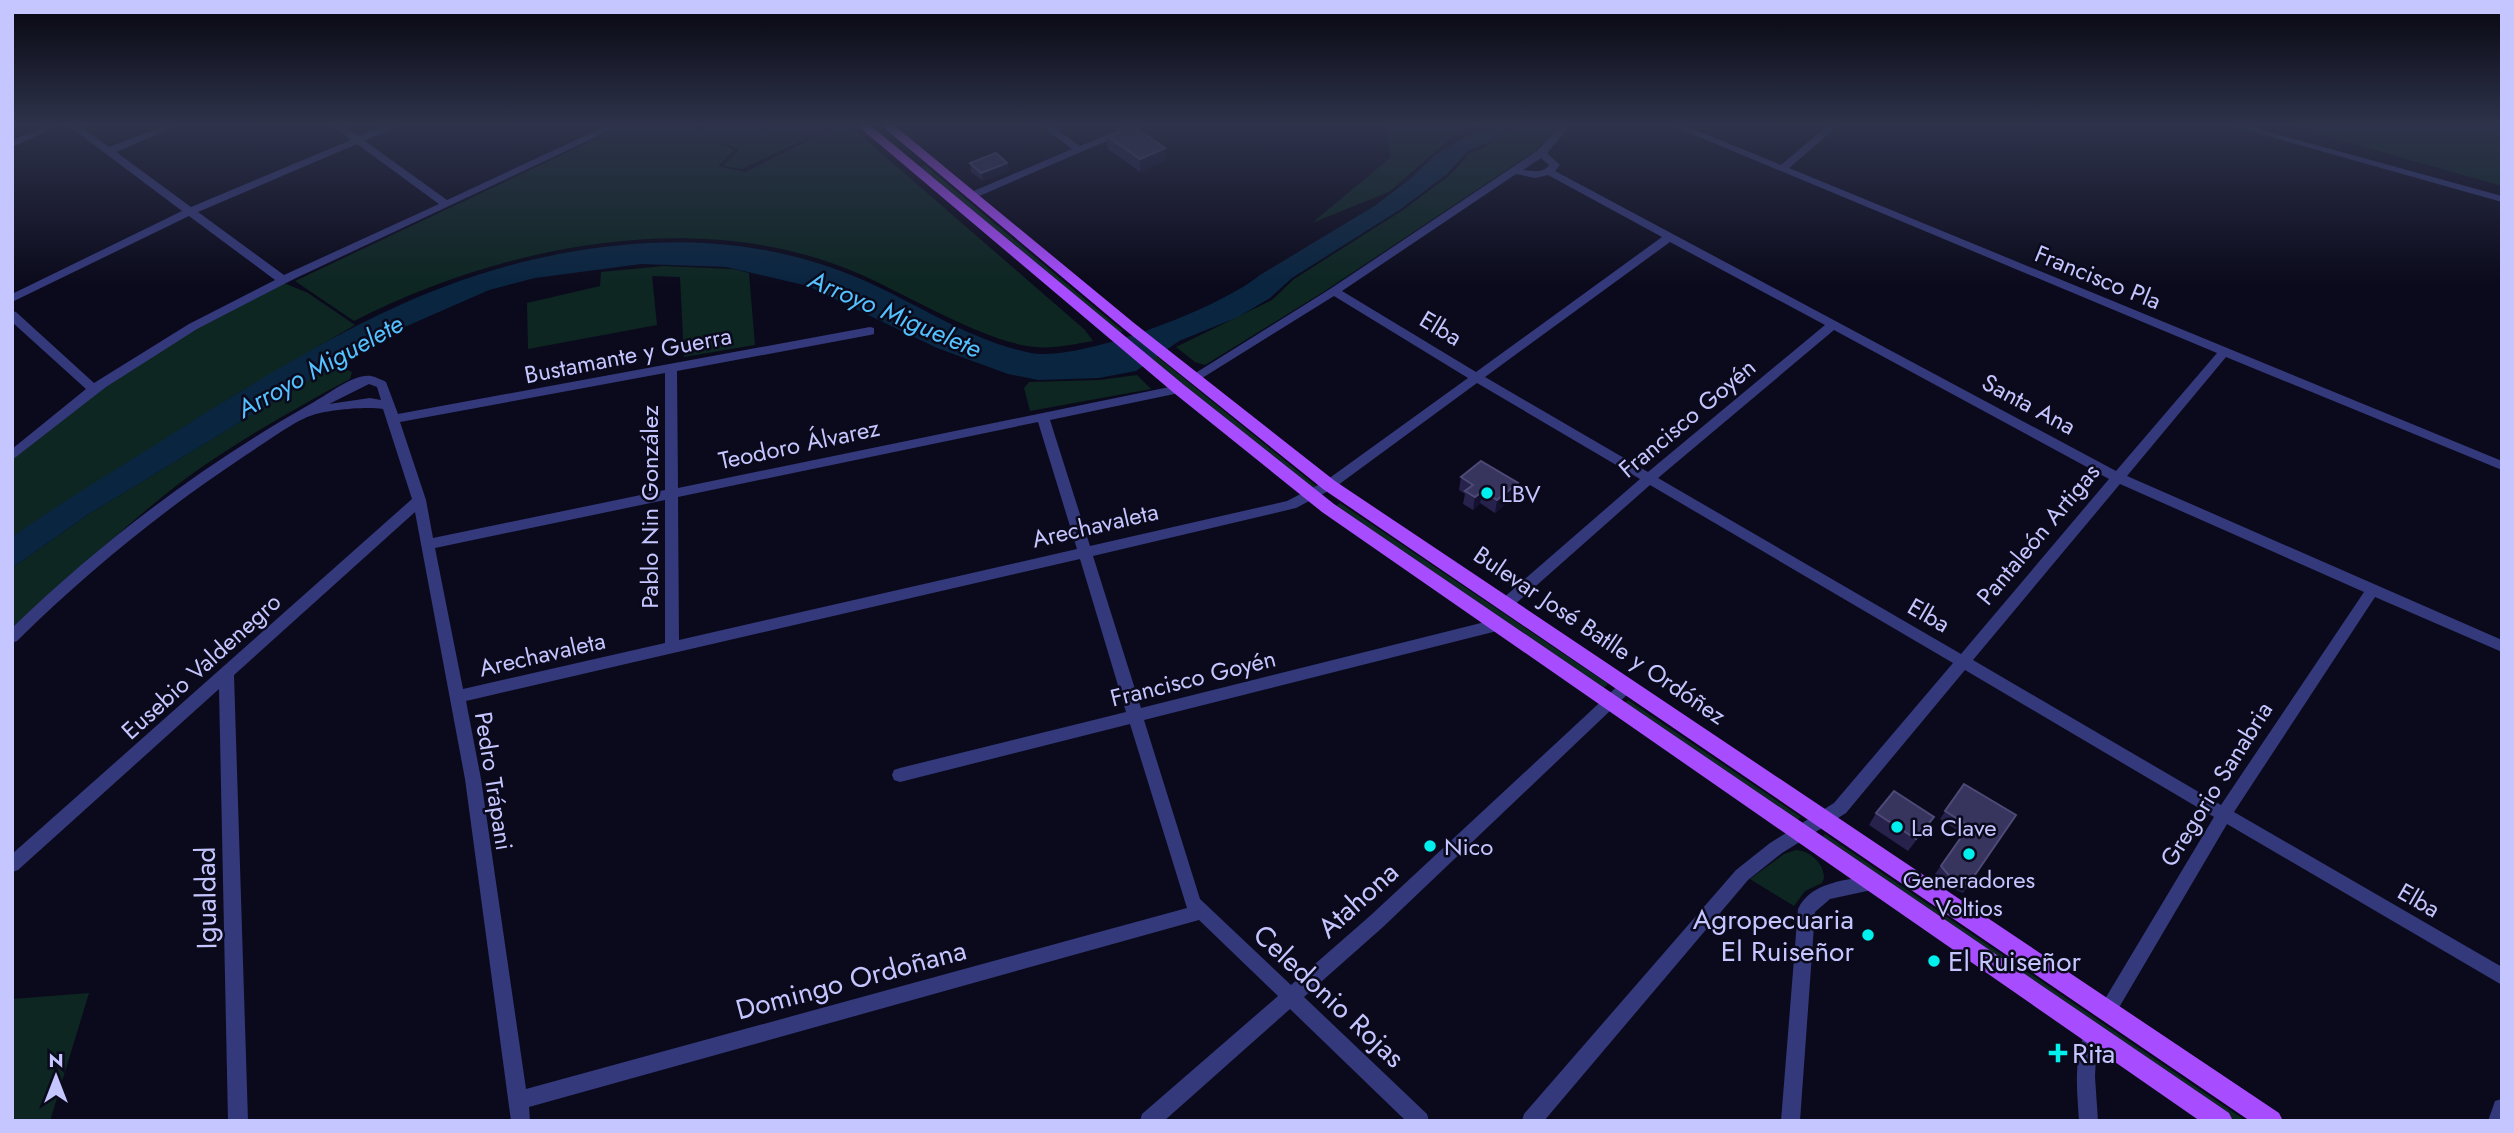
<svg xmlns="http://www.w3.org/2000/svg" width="2514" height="1133" font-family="Jost,sans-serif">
<rect width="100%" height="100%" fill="#0b0a1c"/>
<!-- green -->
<path fill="#0d2622" d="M 623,126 L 695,126 L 734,150 L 718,166 L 746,172 L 836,126 L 850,126 L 1085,330 L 1093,341 C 1074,344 1054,349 1035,347 C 982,342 902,291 850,270 C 694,206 498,247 354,321 L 295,281 Z
M 701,126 L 832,126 L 742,169 L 723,166 L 739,150 L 713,137 Z
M 1386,126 L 1479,126 L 1450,139 L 1389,192 L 1312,223 L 1391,157 Z
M 1511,126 L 1558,126 L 1535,151 L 1325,291 L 1205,365 L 1195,362 L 1176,347 L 1272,300 L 1294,279 L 1403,210 L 1450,175 L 1470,153 L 1482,149 Z
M 2290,126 L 2502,126 L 2502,186 Z
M 925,165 L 1123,331 L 1120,333 L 921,167 Z
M 664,266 L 733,269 L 749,273 L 755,345 L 684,357 L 680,277 L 652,276 L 657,325 L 528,349 L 527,303 L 600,286 L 601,272 Z
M 284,283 L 308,293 L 355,325 L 235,395 L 12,537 L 12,459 L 49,426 L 176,338 Z
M 1154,354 L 1316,486 L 1312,489 L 1148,356 Z
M 335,364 L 352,372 L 350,379 C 292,410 234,443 181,482 C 122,528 67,580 12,630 L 12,568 L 89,514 Z
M 1137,375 L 1151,389 L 1030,411 L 1024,388 L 1029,382 L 1099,380 Z
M 1340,503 L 1608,684 L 1604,688 L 1336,506 Z
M 1628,700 L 1801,817 L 1796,821 L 1625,703 Z
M 1825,834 L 2246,1121 L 2235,1121 L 1821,838 Z
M 1796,850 C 1811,851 1824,864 1824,878 L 1822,883 L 1805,891 L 1794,906 L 1750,879 L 1784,854 Z
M 89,993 L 50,1121 L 12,1121 L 12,999 Z"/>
<!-- water -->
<path fill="#0a2540" d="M 1485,126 L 1508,126 L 1489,142 L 1468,151 L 1447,174 L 1401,209 L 1292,278 L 1270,298 L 1238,317 L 1179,341 L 1136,371 L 1099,378 L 1038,380 L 1008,374 L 937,348 L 808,286 L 726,267 L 641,264 L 535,278 L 489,290 L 375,340 L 89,514 L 12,568 L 12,537 C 72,495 135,458 196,419 C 335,333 455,261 622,245 C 701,237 782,246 856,277 C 914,301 969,341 1031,353 C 1081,362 1222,307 1260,275 L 1376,205 L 1411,178 L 1436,154 Z"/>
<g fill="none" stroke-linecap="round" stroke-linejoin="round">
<!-- street -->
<path fill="#34397c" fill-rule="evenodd" d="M 46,126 L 59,126 L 12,147 L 12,140 Z
M 69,126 L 80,126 L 109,147 L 164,126 L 177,126 L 116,152 L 191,207 L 351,140 L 333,126 L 344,126 L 359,136 L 384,126 L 397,126 L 365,141 L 447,200 L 606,126 L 619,126 L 294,279 L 197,329 L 106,387 L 12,460 L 12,449 L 86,389 L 12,322 L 12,311 L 16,312 L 94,383 L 189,324 L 275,280 L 189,216 L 12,302 L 12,294 L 182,211 ZM 357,144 L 439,204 L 284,275 L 198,212 Z
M 1042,126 L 1053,126 L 1080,146 L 1128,126 L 1141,126 L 977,197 L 969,197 L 969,193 L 1072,149 Z
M 1560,126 L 1570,126 L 1547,153 L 1560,165 L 1555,171 L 2116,471 L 2217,353 L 1673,126 L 1686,126 L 1781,165 L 1827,126 L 1838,126 L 1789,168 L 2502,461 L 2502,470 L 2226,357 L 2127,476 L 2502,640 L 2502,652 L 2375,597 L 2234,812 L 2502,967 L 2502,985 L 2227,824 L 2114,1016 L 2108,1019 L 2102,1016 L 2099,1010 L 2102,1004 L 2214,817 L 1965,670 L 1846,813 L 1782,853 L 1748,880 L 1544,1121 L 1522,1121 L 1524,1114 L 1736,870 L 1770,843 L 1834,803 L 1953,663 L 1650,485 L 1512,607 L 1502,607 L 1500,603 L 1502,599 L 1640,479 L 1477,383 L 1334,488 L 1296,508 L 1093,556 L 1141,708 L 1497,619 L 1502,621 L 1504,625 L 1502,629 L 1497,631 L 1144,720 L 1200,899 L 1291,985 L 1371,915 L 1623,681 L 1628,679 L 1633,681 L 1636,685 L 1633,689 L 1383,927 L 1304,997 L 1427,1114 L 1429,1121 L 1406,1121 L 1290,1009 L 1164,1121 L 1140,1121 L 1142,1114 L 1278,996 L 1199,920 L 529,1107 L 530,1121 L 511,1121 L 465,779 L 415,512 L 234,675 L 248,1121 L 228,1121 L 219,689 L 18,870 L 12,872 L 12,854 L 412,499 L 383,409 C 367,406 325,410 310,416 C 293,422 262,445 246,455 C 163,510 88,571 17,641 L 12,643 L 12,628 C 103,540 204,464 314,402 C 329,394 353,374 371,376 C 376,377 382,380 386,382 L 398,414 L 870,327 L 874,328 L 874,334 L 870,335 L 677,371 L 678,488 L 1179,385 L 1183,386 L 1185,389 L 1179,393 L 1050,420 L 1090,546 L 1287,501 L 1324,482 L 1468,378 L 1334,296 L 1199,380 L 1191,380 L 1189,377 L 1330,289 L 1537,151 ZM 1541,158 L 1549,165 C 1542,174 1533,171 1523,170 ZM 1516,174 L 1535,178 L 1548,175 L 1662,237 L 1476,372 L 1342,291 ZM 1670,242 L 1825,325 L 1648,472 L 1485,377 ZM 1834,330 L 2109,479 L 1961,654 L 1658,478 ZM 665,373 L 665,490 L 433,538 L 426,500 L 400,422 ZM 369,384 L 377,387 L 381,400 L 370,398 L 329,404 ZM 1038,422 L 1077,549 L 679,640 L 678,497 ZM 2120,484 L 2364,592 L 2221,805 L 1973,660 ZM 665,500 L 665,643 L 463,689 L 435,548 ZM 1080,559 L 1126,712 L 900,768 L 894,770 L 892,775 L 894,780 L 900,782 L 1130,724 L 1187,908 L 526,1089 L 481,779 L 466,701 Z
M 2232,126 L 2247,126 L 2502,196 L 2502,202 Z
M 1875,875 L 1881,878 L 1883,883 L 1881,888 L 1830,899 L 1815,912 L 1800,1121 L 1781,1121 L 1798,909 C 1811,881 1848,880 1875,875 Z
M 2093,1025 L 2099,1028 L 2102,1034 L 2096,1055 L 2095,1077 L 2098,1121 L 2079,1121 C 2077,1088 2073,1058 2087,1028 Z
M 2502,1099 L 2502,1121 L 2488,1121 L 2495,1101 Z"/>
<!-- primary -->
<path fill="#a84cff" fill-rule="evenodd" d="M 858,126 L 871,126 L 1184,385 L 1334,504 L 2229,1113 L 2233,1121 L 2200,1121 L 1322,512 L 1174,393 Z
M 882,126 L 895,126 L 1134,323 L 1335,481 L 2279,1113 L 2283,1121 L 2250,1121 L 1323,489 L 1124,329 Z"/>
</g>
<!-- wall -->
<path fill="#26224b" d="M 1107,136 L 1165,148 L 1166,160 L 1140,172 L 1108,149 Z
M 970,163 L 1007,163 L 1009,171 L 983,181 L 971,172 Z
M 1461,477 L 1515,496 L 1495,513 L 1480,503 L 1473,510 L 1463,504 L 1465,494 L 1459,490 Z
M 1964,784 L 2016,815 L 1963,893 L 1945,885 L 1935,874 L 1963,834 L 1940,819 Z
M 1876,813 L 1934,817 L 1908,851 L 1869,825 Z"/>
<!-- shaded-wall -->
<path fill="#141130" d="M 1165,148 L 1166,160 L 1140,172 L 1140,159 Z
M 1007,163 L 1009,171 L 983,181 L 981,173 Z
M 1518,483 L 1515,496 L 1495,513 L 1497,500 Z
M 1483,491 L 1480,503 L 1473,510 L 1475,497 Z"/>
<!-- building -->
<path fill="#37345e" stroke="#4d4a77" stroke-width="2" d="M 1133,126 L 1165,148 L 1140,159 L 1107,136 Z
M 996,153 L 1007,163 L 981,173 L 970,163 Z
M 1481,461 L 1518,483 L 1497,500 L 1483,491 L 1475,497 L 1465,491 L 1473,485 L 1461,477 Z
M 1964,784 L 2016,815 L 1968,885 L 1951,878 L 1941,866 L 1969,826 L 1945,811 Z
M 1894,791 L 1934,817 L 1916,839 L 1876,813 Z"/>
<!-- sky -->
<linearGradient id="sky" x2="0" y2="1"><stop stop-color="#06060f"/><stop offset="0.44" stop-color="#2e334b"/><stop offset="1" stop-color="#2e334b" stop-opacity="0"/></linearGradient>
<rect width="2514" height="284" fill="url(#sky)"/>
<!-- markers -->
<g fill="#00f0ee" stroke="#0b0a1c" stroke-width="2.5">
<circle cx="1487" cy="493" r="7"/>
<circle cx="1897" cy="827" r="7"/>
<circle cx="1430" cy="846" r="7"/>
<circle cx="1969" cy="854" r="7"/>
<circle cx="1868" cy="935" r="7"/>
<circle cx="1934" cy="961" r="7"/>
<path d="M2054.5 1042.5h7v7h7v7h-7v7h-7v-7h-7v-7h7z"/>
</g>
<g text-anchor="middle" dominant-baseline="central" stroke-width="5" stroke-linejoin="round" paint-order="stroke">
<!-- street labels -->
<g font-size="24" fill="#c5c5ff" stroke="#0b0a1c">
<text transform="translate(2098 277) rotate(22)">Francisco Pla</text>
<text transform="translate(1441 328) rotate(31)">Elba</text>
<text transform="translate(628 355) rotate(-11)">Bustamante y Guerra</text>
<text transform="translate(2029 404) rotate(28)">Santa Ana</text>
<text transform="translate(1687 418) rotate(-40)">Francisco Goyén</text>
<text transform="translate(799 444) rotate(-12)">Teodoro Álvarez</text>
<text transform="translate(649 507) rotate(-90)">Pablo Nin González</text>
<text transform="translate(1095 525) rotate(-13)">Arechavaleta</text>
<text transform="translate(2038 534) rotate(-50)">Pantaleón Artigas</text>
<text transform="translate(1929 615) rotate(30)">Elba</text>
<text transform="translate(1600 635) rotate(34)">Bulevar José Batlle y Ordóñez</text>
<text transform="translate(542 654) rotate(-13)">Arechavaleta</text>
<text transform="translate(201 666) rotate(-42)">Eusebio Valdenegro</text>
<text transform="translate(1193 678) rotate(-14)">Francisco Goyén</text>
<text transform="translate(494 781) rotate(81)">Pedro Trápani</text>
<text transform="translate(2216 784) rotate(-58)">Gregorio Sanabria</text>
<text transform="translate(2419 900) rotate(30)">Elba</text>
</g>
<!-- poi labels -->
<g font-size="24" fill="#c5c5ff" stroke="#0b0a1c" text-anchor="start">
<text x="1501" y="493">LBV</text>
<text x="1911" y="827">La Clave</text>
<text x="1444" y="846">Nico</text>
<text x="1969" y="879" text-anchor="middle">Generadores<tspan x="1969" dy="28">Voltios</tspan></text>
</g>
<!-- water labels -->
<g font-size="26" font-style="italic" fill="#53c2ff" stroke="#0b0a1c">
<text transform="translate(895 314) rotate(23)">Arroyo Miguelete</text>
<text transform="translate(320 366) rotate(-29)">Arroyo Miguelete</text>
</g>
<!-- near-street labels -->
<g font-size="28" fill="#c5c5ff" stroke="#0b0a1c">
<text transform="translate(206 898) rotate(-91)">Igualdad</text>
<text transform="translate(1358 900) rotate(-42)">Atahona</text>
<text transform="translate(851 980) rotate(-15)">Domingo Ordoñana</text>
<text transform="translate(1329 996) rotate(43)">Celedonio Rojas</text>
</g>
<!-- near-poi labels -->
<g font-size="28" fill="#c5c5ff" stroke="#0b0a1c" text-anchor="start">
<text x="1854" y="919" text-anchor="end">Agropecuaria<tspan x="1854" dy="32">El Ruiseñor</tspan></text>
<text x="1948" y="961">El Ruiseñor</text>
<text x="2072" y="1053">Rita</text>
</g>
</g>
<!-- border -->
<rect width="2514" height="1133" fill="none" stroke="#c5c5ff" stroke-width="28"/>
<!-- north arrow -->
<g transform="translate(56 1077)" stroke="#0b0a1c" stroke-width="5" paint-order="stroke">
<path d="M0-5L12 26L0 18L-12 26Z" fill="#c5c5ff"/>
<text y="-10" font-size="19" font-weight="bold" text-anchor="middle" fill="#c5c5ff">N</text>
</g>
</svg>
